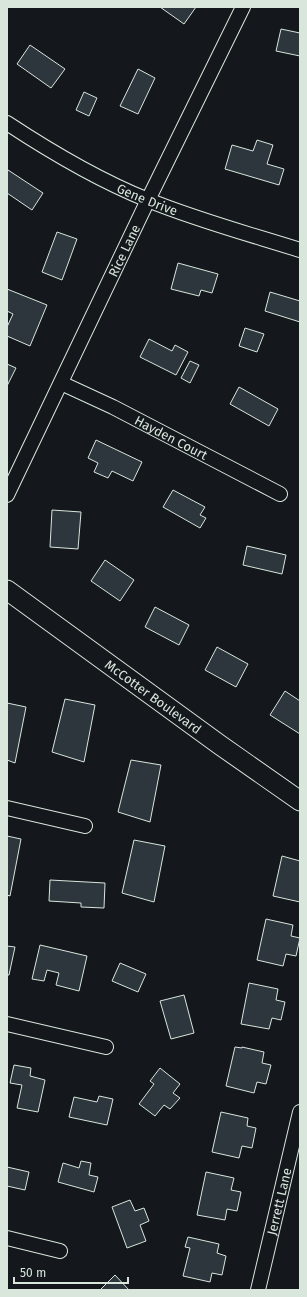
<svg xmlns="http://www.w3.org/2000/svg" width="307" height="1297" font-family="'Fira Sans',sans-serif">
<rect width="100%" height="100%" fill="#14181c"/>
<!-- building -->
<path fill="#2c363c" stroke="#d8e6dc" d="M 160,7 L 196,7 L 184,24 Z
M 281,29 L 300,33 L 300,56 L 276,51 Z
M 30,45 L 65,69 L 51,88 L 17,64 Z
M 138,69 L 155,78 L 138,114 L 120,106 Z
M 84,92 L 97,98 L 89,116 L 76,110 Z
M 257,140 L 273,145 L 267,164 L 284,169 L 279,185 L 225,169 L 232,145 L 253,151 Z
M 8,170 L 43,193 L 32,210 L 7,193 L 7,172 Z
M 57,232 L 77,239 L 62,280 L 42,272 Z
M 178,263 L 218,274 L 212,293 L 201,290 L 199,296 L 171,289 Z
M 7,289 L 47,305 L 30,346 L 7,336 L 7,327 L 13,314 L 7,311 Z
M 270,292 L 300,301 L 300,322 L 265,311 Z
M 245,328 L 264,334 L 257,352 L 239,346 Z
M 149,339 L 172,351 L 175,345 L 188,352 L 176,375 L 140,357 Z
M 190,361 L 199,365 L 190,383 L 181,378 Z
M 7,364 L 16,368 L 7,386 Z
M 239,387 L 278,409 L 269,426 L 230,404 Z
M 96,440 L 142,462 L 133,481 L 112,471 L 108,478 L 94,472 L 98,463 L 88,458 Z
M 173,490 L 205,507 L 200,515 L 206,518 L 200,528 L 163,507 Z
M 52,510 L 81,512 L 78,549 L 50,547 Z
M 247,546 L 286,555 L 282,574 L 243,565 Z
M 105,560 L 134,580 L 120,601 L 91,581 Z
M 155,607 L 189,625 L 179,645 L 145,627 Z
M 217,647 L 248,664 L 236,687 L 205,670 Z
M 285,691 L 300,701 L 300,734 L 270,715 Z
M 65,699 L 95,705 L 84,762 L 52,752 Z
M 7,703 L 26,707 L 15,763 L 7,760 Z
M 131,760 L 161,765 L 150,822 L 118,812 Z
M 7,836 L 21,839 L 10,896 L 7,895 Z
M 134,840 L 165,846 L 154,902 L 122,893 Z
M 282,856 L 300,861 L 300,902 L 273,896 Z
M 50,880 L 105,883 L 104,908 L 81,907 L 81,903 L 49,901 Z
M 266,919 L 293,925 L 291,936 L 300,938 L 296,956 L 286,954 L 283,966 L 257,960 Z
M 40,945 L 87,956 L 79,991 L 56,985 L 59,973 L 47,970 L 44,981 L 32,979 Z
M 7,946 L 15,947 L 9,975 L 7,975 Z
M 120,963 L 146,974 L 138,992 L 112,981 Z
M 249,983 L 278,989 L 276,1000 L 285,1002 L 281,1020 L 272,1018 L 269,1029 L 241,1024 Z
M 184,995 L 194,1033 L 171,1039 L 160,1001 Z
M 235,1047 L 242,1048 L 242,1047 L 264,1052 L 262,1063 L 271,1065 L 266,1084 L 257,1082 L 254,1093 L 226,1086 Z
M 14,1065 L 31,1068 L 30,1076 L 45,1080 L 38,1112 L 17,1108 L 22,1085 L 10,1083 Z
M 160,1068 L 180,1084 L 173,1093 L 180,1098 L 170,1109 L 164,1105 L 155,1116 L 139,1104 L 154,1084 L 150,1081 Z
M 99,1096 L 113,1099 L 107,1125 L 69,1117 L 74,1097 L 97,1102 Z
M 221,1112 L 248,1118 L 247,1126 L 256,1128 L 252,1148 L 242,1146 L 239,1158 L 212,1152 Z
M 81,1161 L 91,1163 L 89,1175 L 98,1177 L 94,1192 L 58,1182 L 63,1163 L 79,1168 Z
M 7,1167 L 29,1172 L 25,1190 L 7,1186 Z
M 206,1172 L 234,1178 L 231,1190 L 241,1192 L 237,1211 L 227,1209 L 225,1220 L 197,1215 Z
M 130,1200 L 135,1211 L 144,1208 L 149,1221 L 140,1225 L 146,1241 L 127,1248 L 112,1207 Z
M 188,1237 L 219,1244 L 217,1253 L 226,1256 L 222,1275 L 212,1273 L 210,1282 L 183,1276 L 190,1248 L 185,1247 Z
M 115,1275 L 129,1290 L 100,1290 Z"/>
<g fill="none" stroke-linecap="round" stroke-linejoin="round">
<defs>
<g id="street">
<path id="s1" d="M 7,123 C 51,152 98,180 148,200 C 197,220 249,234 300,250"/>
<path id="s2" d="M 61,383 L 113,407 L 280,494"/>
<path id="s3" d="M 7,495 L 148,200 L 243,7"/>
<path d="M 7,808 L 85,826"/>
<path d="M 7,1024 L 106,1047"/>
<path d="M 7,1238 L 60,1251"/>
<path id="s4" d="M 258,1290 L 300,1112"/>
</g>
<g id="secondary">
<path id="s5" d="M 7,590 L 220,745 L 300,801"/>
</g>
</defs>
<!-- street casing -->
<use href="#street" stroke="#d8e6dc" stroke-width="16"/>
<!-- secondary casing -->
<use href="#secondary" stroke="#d8e6dc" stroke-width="21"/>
<!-- street -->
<use href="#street" stroke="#14181c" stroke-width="14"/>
<!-- secondary -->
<use href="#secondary" stroke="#14181c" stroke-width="19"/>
</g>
<g text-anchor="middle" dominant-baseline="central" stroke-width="3" stroke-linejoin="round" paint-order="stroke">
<!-- street labels -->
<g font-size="13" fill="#d8e6dc" stroke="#14181c">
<text stroke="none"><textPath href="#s1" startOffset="160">Gene Drive</textPath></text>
<text stroke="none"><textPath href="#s3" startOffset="271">Rice Lane</textPath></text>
<text stroke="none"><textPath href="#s2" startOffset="123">Hayden Court</textPath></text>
<text stroke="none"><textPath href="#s5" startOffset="181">McCotter Boulevard</textPath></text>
<text stroke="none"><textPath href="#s4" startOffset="91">Jerrett Lane</textPath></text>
</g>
</g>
<!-- border -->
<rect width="307" height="1297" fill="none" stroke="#d8e6dc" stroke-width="16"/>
<!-- scale -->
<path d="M14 1277v6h114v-6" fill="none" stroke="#d8e6dc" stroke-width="2"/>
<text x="20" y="1277" font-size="12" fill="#d8e6dc" stroke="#14181c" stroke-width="3" paint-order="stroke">50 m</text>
</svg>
